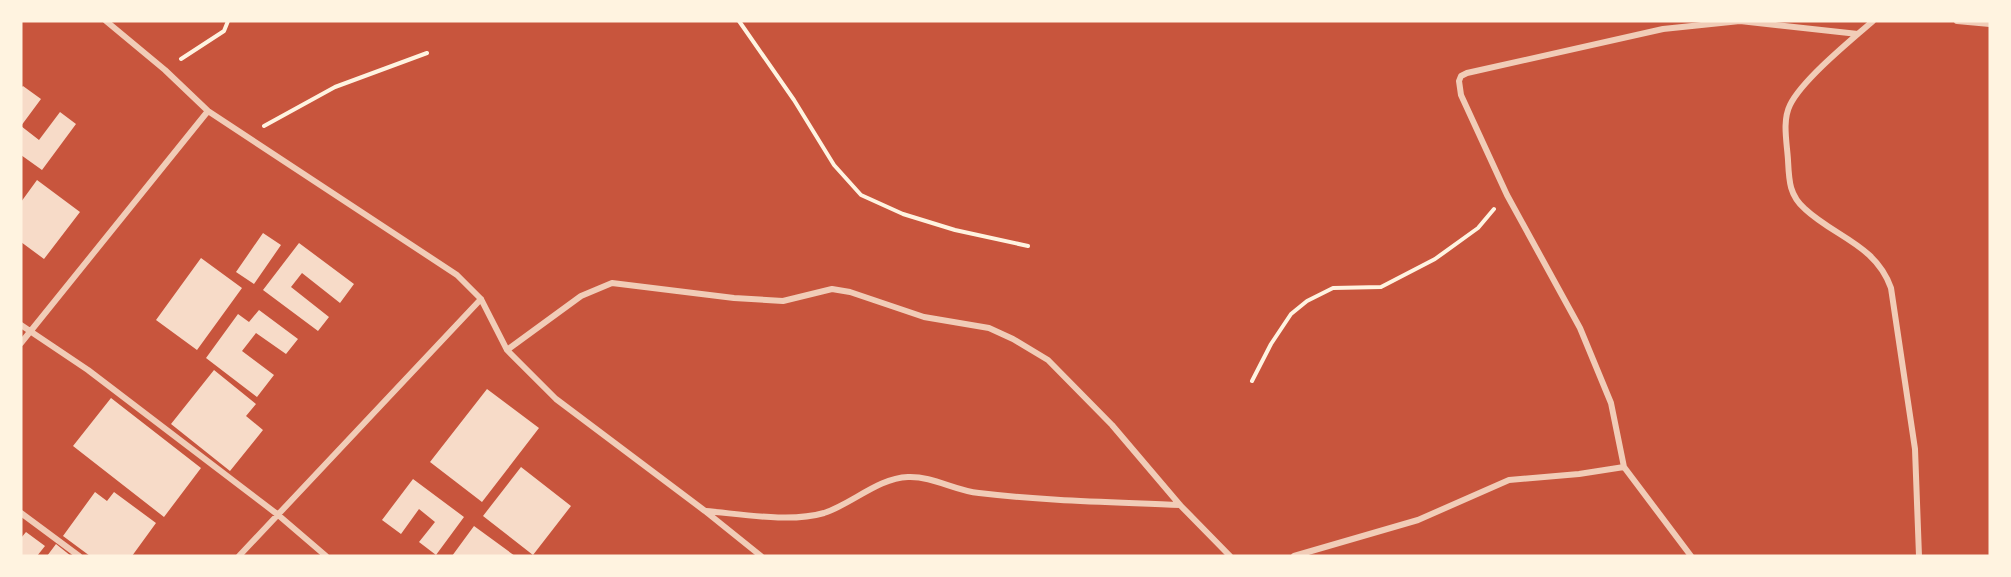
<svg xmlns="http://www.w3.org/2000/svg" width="2011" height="577" font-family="'PT Sans Narrow',sans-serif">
<rect width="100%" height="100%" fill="#c8553d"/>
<!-- building -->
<path fill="#f7dbc8" d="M 23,86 L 41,99 L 21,126 L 21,88 Z
M 60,112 L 76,124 L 42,170 L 21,155 L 21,126 L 39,140 Z
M 37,180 L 80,212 L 44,259 L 21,242 L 21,202 Z
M 263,233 L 281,245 L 254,284 L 236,272 Z
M 299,243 L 354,284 L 340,303 L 302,273 L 291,287 L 329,317 L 318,331 L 263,290 Z
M 201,258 L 242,288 L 197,350 L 156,320 Z
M 259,310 L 298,339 L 286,354 L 256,333 L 242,351 L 274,375 L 257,397 L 206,358 L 238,314 L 249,322 Z
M 214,370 L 256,404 L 246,416 L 263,430 L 230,471 L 171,424 Z
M 487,389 L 539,428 L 482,502 L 430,462 Z
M 111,398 L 201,468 L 164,517 L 73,446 Z
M 521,467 L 571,506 L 533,555 L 483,516 Z
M 413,479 L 464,517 L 436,555 L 419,542 L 435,522 L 419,509 L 401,534 L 382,520 Z
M 95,492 L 107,501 L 114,492 L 156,523 L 132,556 L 90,556 L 63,536 Z
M 474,526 L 515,556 L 452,556 Z
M 26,532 L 45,546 L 37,556 L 21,556 L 21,538 Z
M 56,544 L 71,556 L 47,556 Z"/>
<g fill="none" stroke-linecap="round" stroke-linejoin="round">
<!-- path -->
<path stroke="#fff3e0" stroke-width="4" d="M 739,21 L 794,100 L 834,165 L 861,195 L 903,214 L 955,230 L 1028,246
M 181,59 L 224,31 L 228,21
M 264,126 L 335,87 L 427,53
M 1252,381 L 1271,344 L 1291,314 L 1307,301 L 1333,288 L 1381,287 L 1435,259 L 1478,228 L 1494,209"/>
<!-- minor -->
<path stroke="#f1ccb7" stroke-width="6" d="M 106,21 L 165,70 L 208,111 L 457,275 L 481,299 L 507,350 L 556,399 L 705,511 L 761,556
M 1873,21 C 1851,40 1802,80 1790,105 C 1782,121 1787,143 1788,160 C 1789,180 1789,195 1805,209 C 1835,237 1876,245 1891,288 L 1915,449 L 1919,556
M 1957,21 L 1990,24
M 21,325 L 88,370 L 277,514 L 326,556
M 21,343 L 208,111
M 507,350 L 581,296 L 612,283 L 734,298 L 783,301 L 832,289 L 850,292 L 924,317 L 989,328 L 1013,339 L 1048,360 L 1112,425 L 1180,505 L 1230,556
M 706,511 C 741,514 790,523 824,513 C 852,504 878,478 908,477 C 933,476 955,491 979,493 C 1046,501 1113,502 1180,505
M 21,513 L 79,556
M 239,556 L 481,299
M 1294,556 L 1418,520 L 1509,480 L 1579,474 L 1624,467
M 1691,556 L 1624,467 L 1611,403 L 1580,328 L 1507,195 L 1461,95 L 1459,81 L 1461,76 L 1467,73 L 1663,29 L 1740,21 L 1858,34"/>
</g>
<!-- border -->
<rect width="2011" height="577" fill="none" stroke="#fff3e0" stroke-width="45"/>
</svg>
